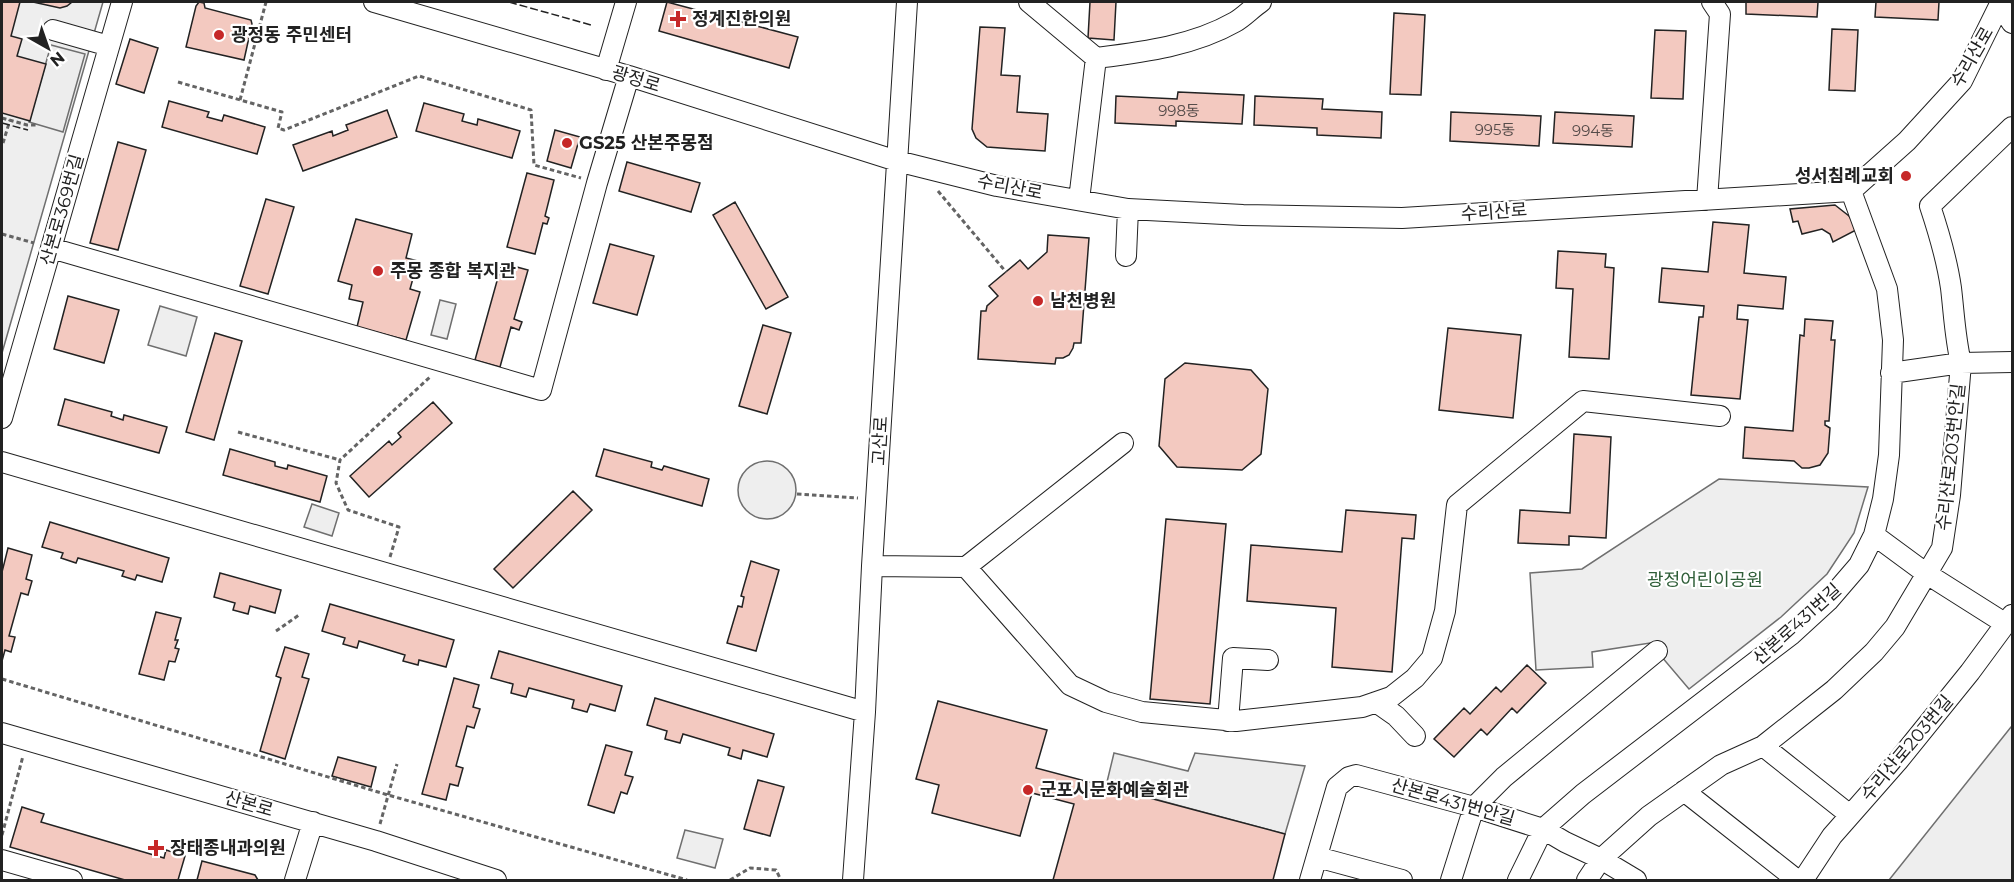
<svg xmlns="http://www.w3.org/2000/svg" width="2014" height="882" font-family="Montserrat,'Noto Sans KR',sans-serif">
<rect width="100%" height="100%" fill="#fff"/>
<!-- green -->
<path fill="#eee" stroke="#6f6f6f" stroke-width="1.5" d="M 2,2 L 103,2 L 2,353 Z
M 440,300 L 456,304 L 447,339 L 431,335 Z
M 160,306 L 197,317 L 186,356 L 148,345 Z
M738 490a29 29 0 1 1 58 0a29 29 0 1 1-58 0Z
M 1719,479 L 1868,487 L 1854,533 L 1827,574 L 1781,617 L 1689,689 L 1650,643 L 1592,652 L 1593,667 L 1536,670 L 1530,573 L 1582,569 Z
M 312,504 L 339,513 L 332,536 L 304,527 Z
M 2012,726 L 2012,880 L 1889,880 L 2011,727 Z
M 685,830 L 723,839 L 715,868 L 677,858 Z"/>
<!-- parking -->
<path fill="#ededed" stroke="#6f6f6f" stroke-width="1.5" d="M 51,45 L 85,54 L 63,132 L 29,122 Z
M 1114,753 L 1188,771 L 1195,753 L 1305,766 L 1285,834 L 1106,786 Z"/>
<!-- building -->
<path fill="#f3c9c0" stroke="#222" stroke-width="1.5" d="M 2,2 L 20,2 L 11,36 L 22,39 L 17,56 L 46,64 L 30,121 L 2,113 Z
M 33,2 L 72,2 L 67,6 L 60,8 Z
M 199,2 L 204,3 L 205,8 L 251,20 L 252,24 L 244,60 L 186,47 L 196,6 Z
M 667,2 L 798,37 L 789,68 L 659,31 Z
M 1090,2 L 1116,2 L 1114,40 L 1088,38 Z
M 1746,2 L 1818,2 L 1817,17 L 1746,14 Z
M 1876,2 L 1939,2 L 1938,20 L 1875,17 Z
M 1394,13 L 1425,15 L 1421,95 L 1390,94 Z
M 980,27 L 1005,28 L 1001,75 L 1020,76 L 1017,112 L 1048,114 L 1045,151 L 987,147 L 976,138 L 972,129 Z
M 1832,29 L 1858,30 L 1855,91 L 1829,90 Z
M 1655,30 L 1686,31 L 1683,99 L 1651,98 Z
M 130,39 L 158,48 L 144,93 L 116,84 Z
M 1178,92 L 1244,95 L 1242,124 L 1176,121 L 1176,126 L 1115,123 L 1116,96 L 1177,99 Z
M 1255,96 L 1323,99 L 1322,109 L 1382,112 L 1381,138 L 1317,135 L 1317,128 L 1254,125 Z
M 169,101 L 209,112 L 207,117 L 222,121 L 224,115 L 265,127 L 257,154 L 162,127 Z
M 424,103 L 464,114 L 462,121 L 477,125 L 478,119 L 520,131 L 512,158 L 416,131 Z
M 387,110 L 397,137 L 303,171 L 293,145 L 332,131 L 333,136 L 348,130 L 346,125 Z
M 1451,112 L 1541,116 L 1539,146 L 1450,141 Z
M 1555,112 L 1634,116 L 1632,147 L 1553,143 Z
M 555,130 L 580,137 L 571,168 L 547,161 Z
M 118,142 L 146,150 L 118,250 L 90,243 Z
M 627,162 L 700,183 L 691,212 L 619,191 Z
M 527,173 L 554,180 L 545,216 L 549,218 L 547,224 L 543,223 L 535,254 L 507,247 Z
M 266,199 L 294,207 L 268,294 L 240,286 Z
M 735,202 L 788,297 L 766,309 L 713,215 Z
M 1835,205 L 1849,216 L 1858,229 L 1833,242 L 1830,234 L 1822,229 L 1802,234 L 1798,221 L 1793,222 L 1790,209 Z
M 356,219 L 412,234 L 406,258 L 418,261 L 410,289 L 420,292 L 406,340 L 357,327 L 363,302 L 349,299 L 352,285 L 338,281 Z
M 1713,222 L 1749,225 L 1744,273 L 1786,277 L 1783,309 L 1738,305 L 1737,319 L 1748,320 L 1740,399 L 1691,395 L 1699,317 L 1703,317 L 1704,306 L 1659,302 L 1662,268 L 1708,272 Z
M 1048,235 L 1089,238 L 1081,343 L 1074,343 L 1073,348 L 1069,355 L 1063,358 L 1056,358 L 1055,364 L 978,359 L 981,311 L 986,311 L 987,306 L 998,296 L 989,286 L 1020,260 L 1028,269 L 1047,252 Z
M 610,244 L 654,256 L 637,315 L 593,303 Z
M 1558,251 L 1606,254 L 1605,267 L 1614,268 L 1609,359 L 1569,357 L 1573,289 L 1556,288 Z
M 502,263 L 528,270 L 514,319 L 522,322 L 519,330 L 511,327 L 500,367 L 475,360 Z
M 68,296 L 119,310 L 104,363 L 54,349 Z
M 1805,319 L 1833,321 L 1831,340 L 1835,340 L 1829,421 L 1825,421 L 1825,425 L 1830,428 L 1828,453 L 1820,465 L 1809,468 L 1802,468 L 1794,461 L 1743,458 L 1745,427 L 1793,431 L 1800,335 L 1804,336 Z
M 763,325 L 791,333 L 767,414 L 739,406 Z
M 1448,328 L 1521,335 L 1513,418 L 1439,410 Z
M 215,333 L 242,341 L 214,440 L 186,432 Z
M 1185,363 L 1251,370 L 1268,389 L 1261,454 L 1242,470 L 1177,467 L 1159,446 L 1165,379 Z
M 65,399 L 112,412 L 111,416 L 123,420 L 124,415 L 167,427 L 159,453 L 58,425 Z
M 433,402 L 452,423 L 369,497 L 350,476 L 389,441 L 392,445 L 401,437 L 398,433 Z
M 1574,434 L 1611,437 L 1606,538 L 1569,536 L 1569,545 L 1518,543 L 1520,510 L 1570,513 Z
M 230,449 L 275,462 L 275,466 L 287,469 L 288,465 L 327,476 L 320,502 L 223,475 Z
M 604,449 L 652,462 L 651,467 L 662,470 L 664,466 L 709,479 L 702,506 L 596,476 Z
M 573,491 L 592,510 L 513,588 L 494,569 Z
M 1346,510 L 1416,515 L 1414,539 L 1402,538 L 1392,672 L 1332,667 L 1336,608 L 1247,601 L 1251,545 L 1342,552 Z
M 1166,519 L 1226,524 L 1210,704 L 1150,699 Z
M 50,522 L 169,558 L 162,582 L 137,575 L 135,580 L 122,576 L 124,571 L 78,558 L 76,563 L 61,558 L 63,553 L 42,547 Z
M 8,548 L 32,555 L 26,579 L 32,581 L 28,595 L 21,593 L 9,636 L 15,637 L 11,652 L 5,650 L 2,661 L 2,572 Z
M 751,561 L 779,570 L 756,651 L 727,643 L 738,606 L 742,607 L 744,597 L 741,596 Z
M 220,573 L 281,590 L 275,613 L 250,606 L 248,614 L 233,610 L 235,603 L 214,597 Z
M 330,604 L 454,640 L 446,667 L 419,660 L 418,665 L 403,661 L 405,655 L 359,641 L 357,648 L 343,644 L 345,638 L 322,631 Z
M 156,612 L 181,618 L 175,640 L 178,640 L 175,648 L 179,649 L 175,662 L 169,661 L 164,680 L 139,674 Z
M 285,647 L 309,654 L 302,677 L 309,679 L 285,759 L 260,751 L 281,678 L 276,676 Z
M 499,651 L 622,686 L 615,711 L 590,704 L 587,712 L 572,708 L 574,700 L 529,688 L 526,697 L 511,693 L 513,684 L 491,678 Z
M 1527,665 L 1546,683 L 1517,713 L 1512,708 L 1487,735 L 1481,729 L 1454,757 L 1434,739 L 1464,708 L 1470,714 L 1496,687 L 1501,692 Z
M 454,678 L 479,685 L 473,707 L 480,709 L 474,728 L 467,726 L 456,766 L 463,768 L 458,786 L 450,784 L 446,800 L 422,794 Z
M 655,698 L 774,734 L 767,757 L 743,750 L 741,759 L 728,755 L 730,748 L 683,734 L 680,743 L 665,739 L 667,731 L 647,725 Z
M 938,701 L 1047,730 L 1036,768 L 1285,834 L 1273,880 L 1053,880 L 1074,804 L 1032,793 L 1020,836 L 932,813 L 939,785 L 916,779 Z
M 606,745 L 632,752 L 625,775 L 633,777 L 627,794 L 621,792 L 614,813 L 588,805 Z
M 338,757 L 376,767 L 371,787 L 332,776 Z
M 758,780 L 784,787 L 770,836 L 744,829 Z
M 22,807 L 44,814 L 41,822 L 164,858 L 166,850 L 185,856 L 178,880 L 125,880 L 10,847 Z
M 202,861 L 255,875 L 258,880 L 197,880 Z"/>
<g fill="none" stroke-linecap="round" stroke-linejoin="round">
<defs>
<path id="minor" d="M 374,2 L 629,76 L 897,161 L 997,186 L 1128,209 L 1243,215 L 1402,218 L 1851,191 L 1907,141 L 1962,81 L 2001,2
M 1029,2 L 1096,58
M 2000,5 L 2012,23
M 53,30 L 109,46
M 606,70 L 626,2
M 1079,200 L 1096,58 C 1143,52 1193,46 1235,22 C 1244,17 1252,8 1261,2
M 1707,200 L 1720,14 L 1712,2
M 51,248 L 541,390 L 597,183 L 629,76
M 1126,256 L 1128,209
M 1891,373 L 1961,363 L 2012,362
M 2,418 L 122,2
M 2,462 L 865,712
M 1874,535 L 1927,574 L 2006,624
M 872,566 L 966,567 L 1070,685 L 1106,702 L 1142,712 L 1236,721 L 1362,707 L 1391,697 L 1415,678 L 1432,658 L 1445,611 L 1457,505 L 1583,401 L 1720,416
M 966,567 L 1123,443
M 1376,702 L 1396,716 L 1415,736
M 1228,721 L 1233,658 L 1268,660
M 2,733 L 376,841 L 496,880
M 1763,746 L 1850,815
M 1684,791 L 1797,880
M 1317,857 L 1402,880
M 2,860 L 72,880
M 295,880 L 313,822
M 853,880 L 865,712 L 872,566 L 907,2
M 1310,880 L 1337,787 L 1349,777 L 1356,775 L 1474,807 L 1543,829 L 1565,842 L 1601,859 L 1636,880
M 1451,880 L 1474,807 L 1504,777 L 1657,651
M 1518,880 L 1543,829 L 1583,794 L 1792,634 L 1828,601 L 1859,565 L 1874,535 L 1883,499 L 1889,455 L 1893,340 L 1887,289 L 1851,191
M 1587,880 L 1601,859 L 1649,816 L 1721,765 L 1763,746 L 1834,690 L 1874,652 L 1895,627 L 1942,548 L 1950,495 L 1961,363 C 1955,338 1954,313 1951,288 C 1947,260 1939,233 1930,206 L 2012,127
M 1803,880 L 1832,836 L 1898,761 L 1970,672 L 2012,615"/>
</defs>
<!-- minor casing -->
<use href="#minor" stroke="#222" stroke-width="22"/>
<!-- path -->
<path stroke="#646464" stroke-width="3" stroke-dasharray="4.5 3" stroke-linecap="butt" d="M 178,82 L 282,112 L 278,128 L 284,130 L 419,76 L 531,110 L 534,165 L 581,178
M 240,100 L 266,2
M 2,118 L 27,125 L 38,125
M 3,143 L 10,120
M 938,191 L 1006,272
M 2,234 L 34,243
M 238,432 L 340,460
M 797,494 L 858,498
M 390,557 L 399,527 L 348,510 L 336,483 L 340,460 L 430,377
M 276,631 L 299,615
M 2,679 L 388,795 L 687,880
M 380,824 L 397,764
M 2,835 L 23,756
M 730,880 L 750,868 L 776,870 L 781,880"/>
<!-- minor -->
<use href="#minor" stroke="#fff" stroke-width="20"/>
<!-- fence -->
<path stroke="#222" stroke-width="1.5" stroke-dasharray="8 3" stroke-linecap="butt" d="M 509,2 L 591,25
M 2,123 L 28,130"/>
</g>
<!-- markers -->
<g fill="#c62828" stroke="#fff" stroke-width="2">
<path d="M675 10h6v6h6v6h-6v6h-6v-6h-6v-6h6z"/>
<circle cx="219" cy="35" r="6"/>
<circle cx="567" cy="143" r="6"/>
<circle cx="1906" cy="176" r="6"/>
<circle cx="378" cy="271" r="6"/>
<circle cx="1038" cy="301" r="6"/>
<circle cx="1028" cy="790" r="6"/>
<path d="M153 839h6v6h6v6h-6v6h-6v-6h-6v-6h6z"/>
</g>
<g text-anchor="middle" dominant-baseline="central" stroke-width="4.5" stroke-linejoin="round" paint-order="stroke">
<!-- number labels -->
<g font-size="15" fill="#564c4a">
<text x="1179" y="110">998동</text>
<text x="1495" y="129">995동</text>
<text x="1593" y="130">994동</text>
</g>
<!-- poi labels -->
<g font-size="18" font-weight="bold" fill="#222" stroke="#fff" text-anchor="start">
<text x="692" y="19">정계진한의원</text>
<text x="231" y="35">광정동 주민센터</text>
<text x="579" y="143">GS25 산본주몽점</text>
<text x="1894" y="176" text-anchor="end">성서침례교회</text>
<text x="390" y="271">주몽 종합 복지관</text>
<text x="1050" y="301">남천병원</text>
<text x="1040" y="790">군포시문화예술회관</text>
<text x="170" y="848">장태종내과의원</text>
</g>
<!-- street labels -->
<g font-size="18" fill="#222" stroke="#fff">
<text transform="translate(1972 57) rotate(-60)">수리산로</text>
<text transform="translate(636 79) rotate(17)">광정로</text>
<text transform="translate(1010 187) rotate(11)">수리산로</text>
<text transform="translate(62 210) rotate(-74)">산본로369번길</text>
<text transform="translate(1494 212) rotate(-4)">수리산로</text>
<text transform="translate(880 441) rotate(-87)">고산로</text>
<text transform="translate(1951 457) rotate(-84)">수리산로203번안길</text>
<text transform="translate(1797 624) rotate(-42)">산본로431번길</text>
<text transform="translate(1907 748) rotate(-50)">수리산로203번길</text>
<text transform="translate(1453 802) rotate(16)">산본로431번안길</text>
<text transform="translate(249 804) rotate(16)">산본로</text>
</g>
<!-- park labels -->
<g font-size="18" fill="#2f5e38" stroke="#fff">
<text x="1705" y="580">광정어린이공원</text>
</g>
</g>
<!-- border -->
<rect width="2014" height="882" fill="none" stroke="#222222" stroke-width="6"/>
<!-- north arrow -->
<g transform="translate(48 48) rotate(140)" stroke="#ffffff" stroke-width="4.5" paint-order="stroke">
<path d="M0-4.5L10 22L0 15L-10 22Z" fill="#222222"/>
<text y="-9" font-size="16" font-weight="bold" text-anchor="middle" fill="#222222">N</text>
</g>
</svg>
